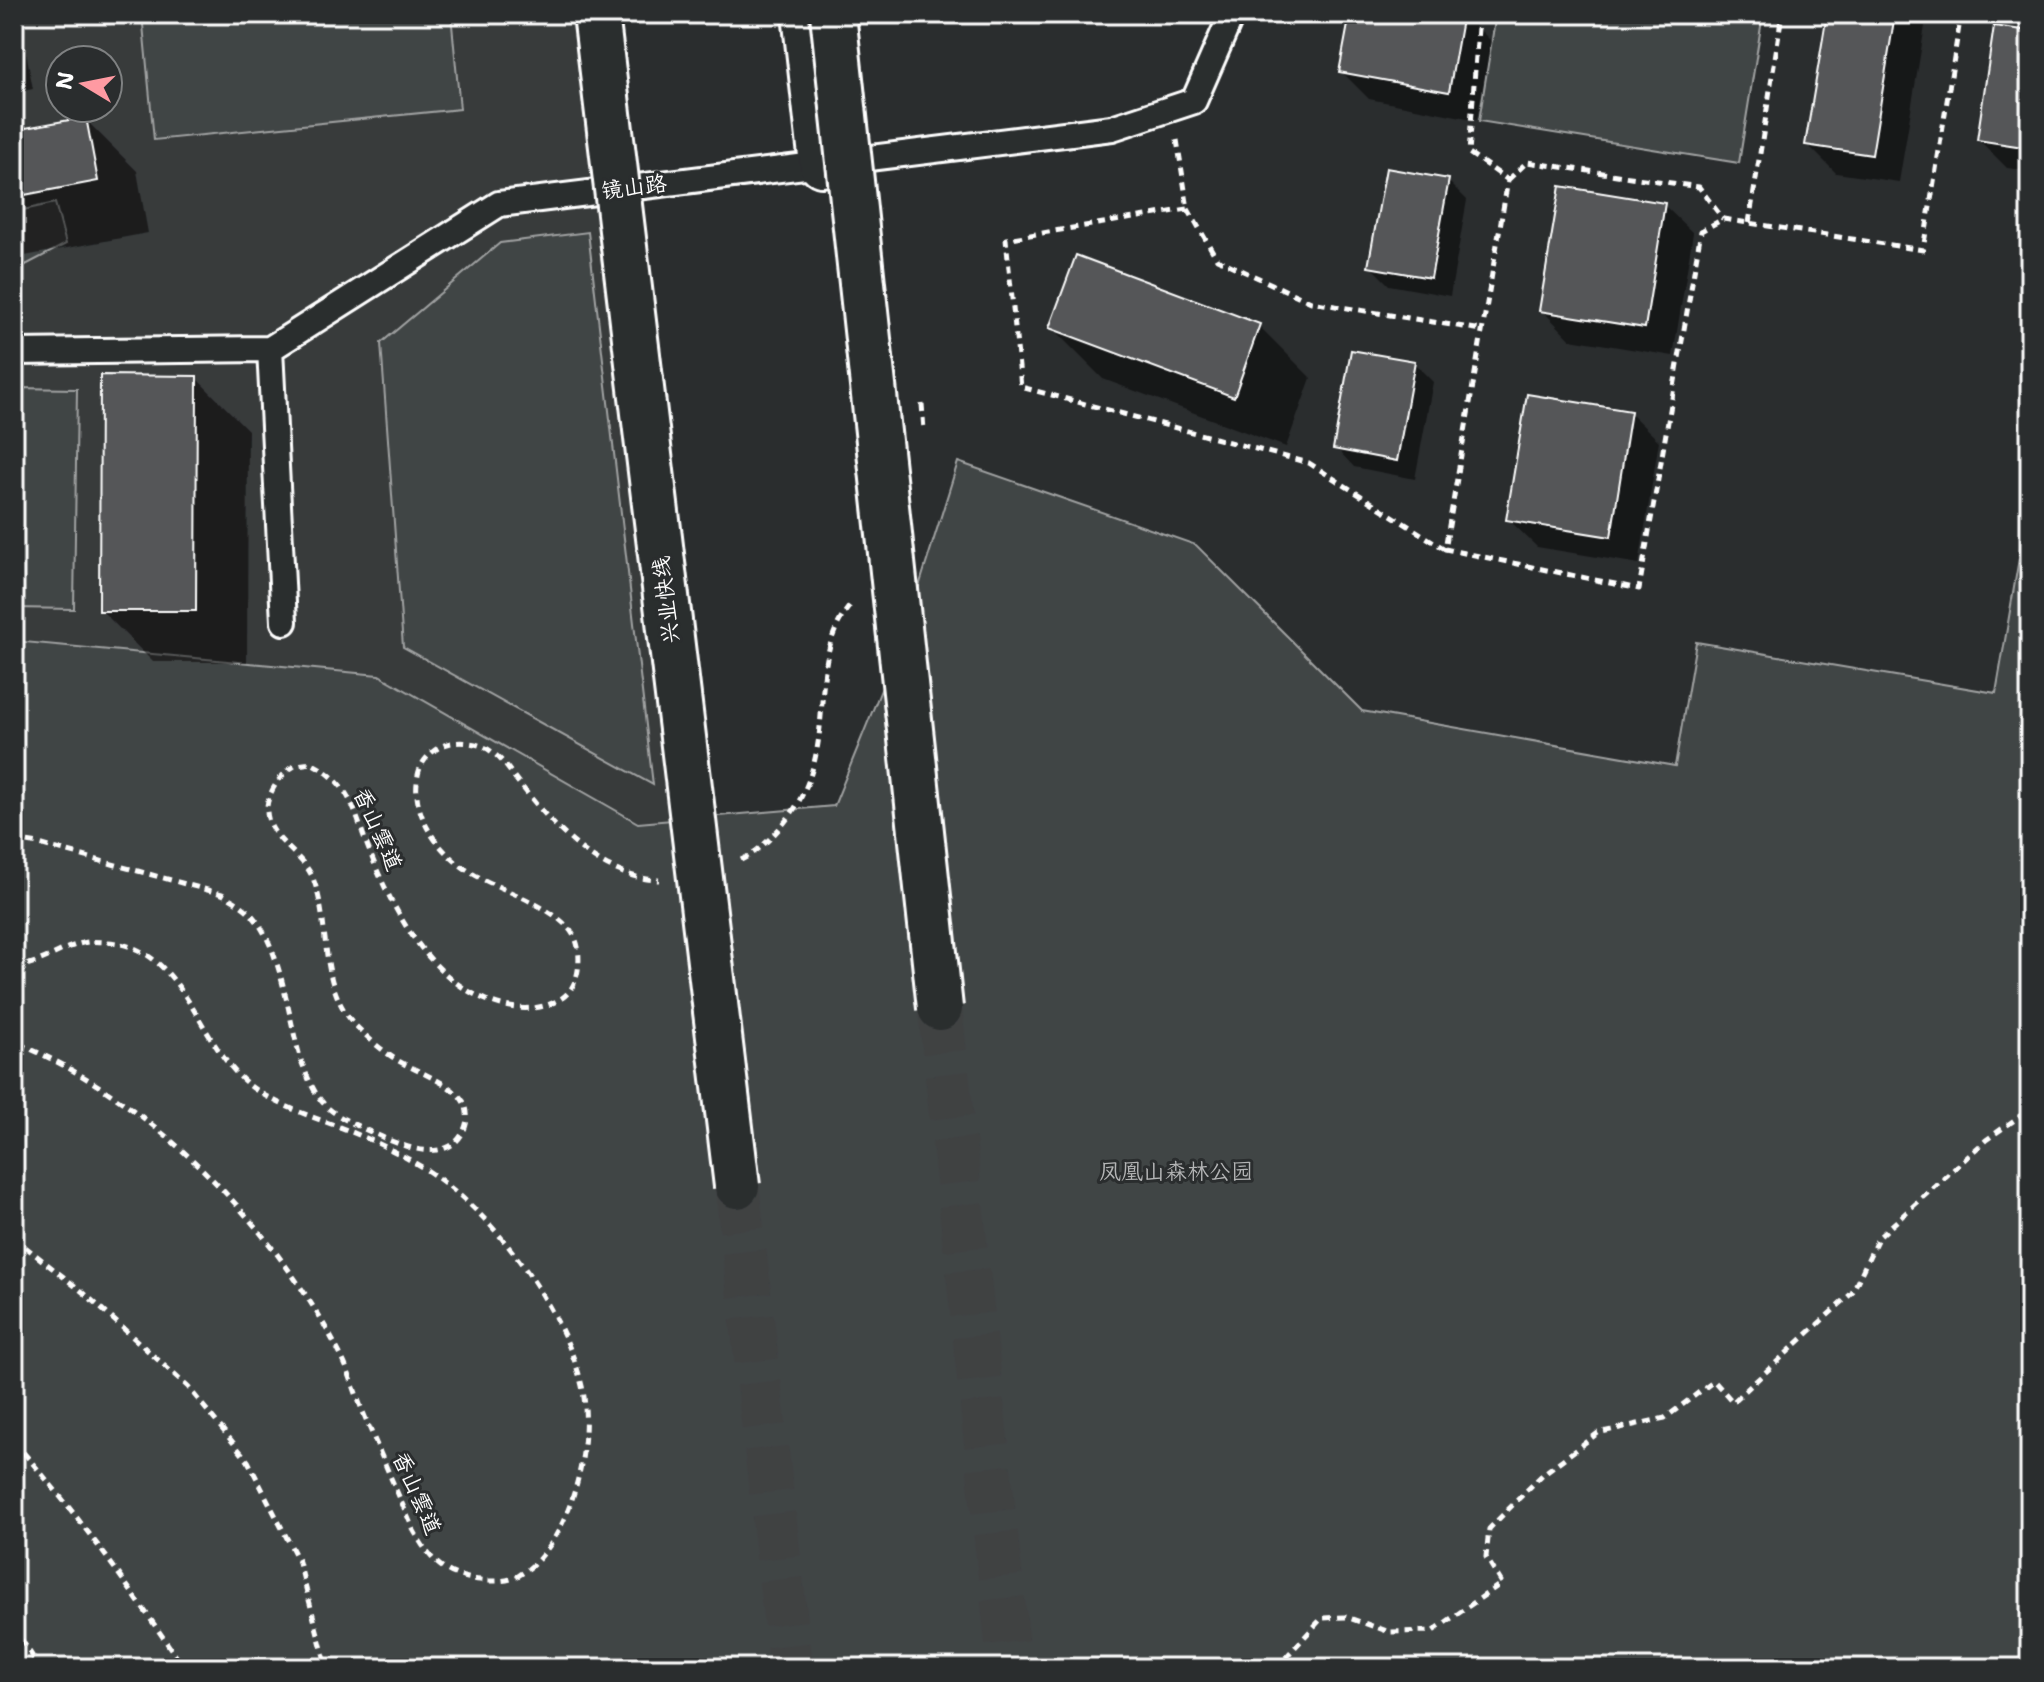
<svg xmlns="http://www.w3.org/2000/svg" width="2044" height="1682" font-family="'Shantell Sans','LXGW WenKai TC',sans-serif">
<rect width="100%" height="100%" fill="#2a2d2e"/>
<filter id="ink" filterUnits="userSpaceOnUse"><feTurbulence type="fractalNoise" baseFrequency=".0125" numOctaves="2"/><feDisplacementMap in="SourceGraphic" scale="16" xChannelSelector="R" yChannelSelector="G"/><feConvolveMatrix kernelMatrix="1 2 1 2 8 2 1 2 1" color-interpolation-filters="sRGB"/></filter>
<g filter="url(#ink)">
<!-- built -->
<path fill="#373a3b" fill-rule="evenodd" d="M 14,14 L 590,14 L 692,818 L 638,822 L 379,674 L 14,641 ZM 60,60 L 108,60 L 108,108 L 60,108 Z"/>
<!-- green -->
<path fill="#414445" stroke="#a0a2a2" stroke-width="2" d="M 142,14 L 451,14 L 460,109 L 154,140 Z
M 1496,14 L 1763,14 L 1739,163 L 1479,121 Z
M 55,203 L 66,244 L 14,271 L 14,212 Z
M 588,232 L 653,785 L 403,647 L 381,343 L 500,243 Z
M 14,388 L 77,389 L 74,609 L 14,608 Z
M 958,462 L 1196,545 L 1362,711 L 1675,766 L 1696,642 L 1996,693 L 2030,494 L 2030,1668 L 14,1668 L 14,641 L 379,675 L 638,823 L 834,806 L 906,628 Z"/>
<!-- shadow -->
<path fill="#0007" d="M 14,14 L 19,14 L 33,89 L 14,93 Z
M 100,14 L 172,14 L 173,17 L 112,26 Z
M 1348,14 L 1464,14 L 1491,41 L 1477,120 L 1369,99 L 1341,71 L 1352,17 Z
M 1829,14 L 1927,14 L 1899,182 L 1836,173 L 1807,144 Z
M 2030,33 L 2030,171 L 2007,168 L 1979,140 Z
M 85,119 L 137,171 L 148,233 L 14,258 L 14,132 Z
M 1448,181 L 1467,200 L 1450,296 L 1389,285 L 1370,266 Z
M 1664,205 L 1693,233 L 1673,356 L 1570,339 L 1542,310 Z
M 1259,326 L 1311,378 L 1286,447 L 1103,379 L 1051,327 Z
M 1414,363 L 1433,382 L 1415,479 L 1354,467 L 1336,448 Z
M 196,378 L 248,430 L 247,662 L 153,662 L 101,610 Z
M 1630,413 L 1659,441 L 1639,564 L 1537,547 L 1508,519 Z"/>
<!-- building -->
<path fill="#555758" stroke="#fff" stroke-width="2" d="M 1350,14 L 1463,14 L 1449,92 L 1339,72 Z
M 1827,14 L 1895,14 L 1872,155 L 1805,145 Z
M 1994,26 L 2030,31 L 2030,148 L 1977,140 Z
M 86,117 L 98,181 L 14,197 L 14,130 Z
M 1386,168 L 1449,179 L 1431,278 L 1368,267 Z
M 1560,186 L 1665,203 L 1645,328 L 1539,311 Z
M 1076,255 L 1260,324 L 1234,397 L 1049,328 Z
M 1351,350 L 1415,361 L 1397,461 L 1333,449 Z
M 100,375 L 197,376 L 196,611 L 99,611 Z
M 1527,394 L 1631,411 L 1611,537 L 1506,520 Z"/>
<g fill="none" stroke-linecap="round" stroke-linejoin="round">
<!-- primary-tunnel -->
<path stroke="#3f4243" stroke-width="44" stroke-dasharray="44 22" stroke-linecap="butt" d="M 940,1008 L 1010,1668
M 737,1186 L 791,1668"/>
<defs>
<path id="service" d="M 270,349 L 284,622
M 14,352 L 270,349 L 499,204 L 1112,128 L 1194,101 L 1232,14"/>
<path id="minor" d="M 805,14 L 822,164"/>
</defs>
<!-- service casing -->
<use href="#service" stroke="#fff" stroke-width="30"/>
<!-- minor casing -->
<use href="#minor" stroke="#fff" stroke-width="50"/>
<!-- path -->
<path stroke="#fff" stroke-width="5" stroke-dasharray="8 6" stroke-linecap="butt" d="M 751,14 L 763,21
M 1479,14 L 1469,153 L 1508,180 L 1445,549 L 1639,589 L 1701,231 L 1723,219 L 1923,250 L 1961,14
M 1177,140 L 1188,209 L 1006,239 L 1021,387 L 1309,463 L 1445,549
M 1508,180 L 1527,162 L 1699,187 L 1723,219
M 1188,209 L 1217,259 L 1311,302 L 1482,330
M 1749,223 L 1782,14
M 922,404 L 924,430
M 14,842 L 21,841 L 39,844 L 222,894 C 229,898 237,902 243,907 C 282,936 287,1019 302,1063 C 308,1078 314,1094 326,1106 C 341,1120 365,1129 384,1138 C 403,1146 428,1156 448,1147 C 464,1140 473,1116 463,1101 C 452,1083 415,1071 397,1060 C 381,1050 368,1038 355,1025 C 318,984 331,928 314,881 C 305,854 269,841 267,812 C 265,797 280,774 293,767 C 298,764 306,764 311,763 C 352,784 353,810 369,850 C 392,909 427,977 489,1001 C 513,1010 536,1012 559,1000 C 577,990 581,967 578,947 C 571,908 497,891 467,870 C 449,858 433,841 424,821 C 417,804 415,793 418,775 C 421,759 436,746 451,743 C 464,741 481,743 492,752 C 504,760 513,777 523,788 C 557,831 601,878 659,880
M 741,860 C 757,852 766,843 778,830 C 798,808 810,784 816,754 C 827,703 815,645 853,602
M 14,967 C 41,965 62,946 88,942 C 93,941 100,942 106,942 C 189,946 197,1054 259,1092 C 285,1108 313,1117 342,1128 C 387,1146 430,1167 466,1201 C 514,1244 565,1319 581,1382 C 596,1437 572,1543 521,1574 C 510,1582 493,1582 480,1580 C 443,1576 430,1560 413,1529 C 396,1489 379,1451 363,1412 C 356,1395 351,1377 343,1360 C 278,1229 151,1097 14,1042
M 14,1238 L 84,1293 L 188,1387 L 248,1461 L 299,1562 L 327,1668
M 14,1442 C 77,1512 131,1590 184,1668
M 14,1628 L 40,1668
M 1276,1668 L 1322,1618 L 1346,1617 L 1390,1632 L 1433,1631 L 1502,1583 L 1486,1557 L 1489,1529 L 1543,1474 L 1598,1433 L 1665,1418 L 1714,1381 L 1733,1402 L 1852,1293 L 1878,1238 L 1986,1140 L 2030,1109"/>
<!-- service -->
<use href="#service" stroke="#2a2d2e" stroke-width="24"/>
<!-- minor -->
<use href="#minor" stroke="#2a2d2e" stroke-width="44"/>
<defs>
<path id="primary-bridge" d="M 596,14 L 737,1186
M 833,14 L 940,1008"/>
</defs>
<!-- primary-bridge casing -->
<use href="#primary-bridge" stroke="#fff" stroke-width="50" stroke-linecap="butt"/>
<!-- primary-bridge -->
<use href="#primary-bridge" stroke="#2a2d2e" stroke-width="44"/>
</g>
</g>
<g text-anchor="middle" dominant-baseline="central" stroke-width="6" stroke-linejoin="round" paint-order="stroke">
<!-- street labels -->
<g font-size="22" fill="#fff" stroke="#2a2d2e">
<text transform="translate(634 187) rotate(-7)">镜山路</text>
<text transform="translate(666 600) rotate(-97)">兴业快线</text>
<text transform="translate(378 829) rotate(66)">香山雲道</text>
<text transform="translate(417 1493) rotate(66)">香山雲道</text>
</g>
<!-- park labels -->
<g font-size="22" fill="#b3b4b5" stroke="#2a2d2e">
<text x="1176" y="1171">凤凰山森林公园</text>
</g>
</g>
<!-- margin -->
<rect width="2044" height="1682" fill="none" stroke="#2a2d2e" stroke-width="48"/>
<rect x="24" y="24" width="1996" height="1634" fill="none" stroke="#fff" stroke-width="3" filter="url(#ink)"/>
<!-- north arrow -->
<g transform="translate(84 84) rotate(280)"><circle r="38" fill="#2a2d2e" stroke="#7f8182" stroke-width="2"/>
<path d="M0-6L14 30L0 20L-14 30Z" fill="#ff9aa2"/>
<text y="-12" font-size="22" font-weight="bold" text-anchor="middle" fill="#ffffff">N</text>
</g>
</svg>
